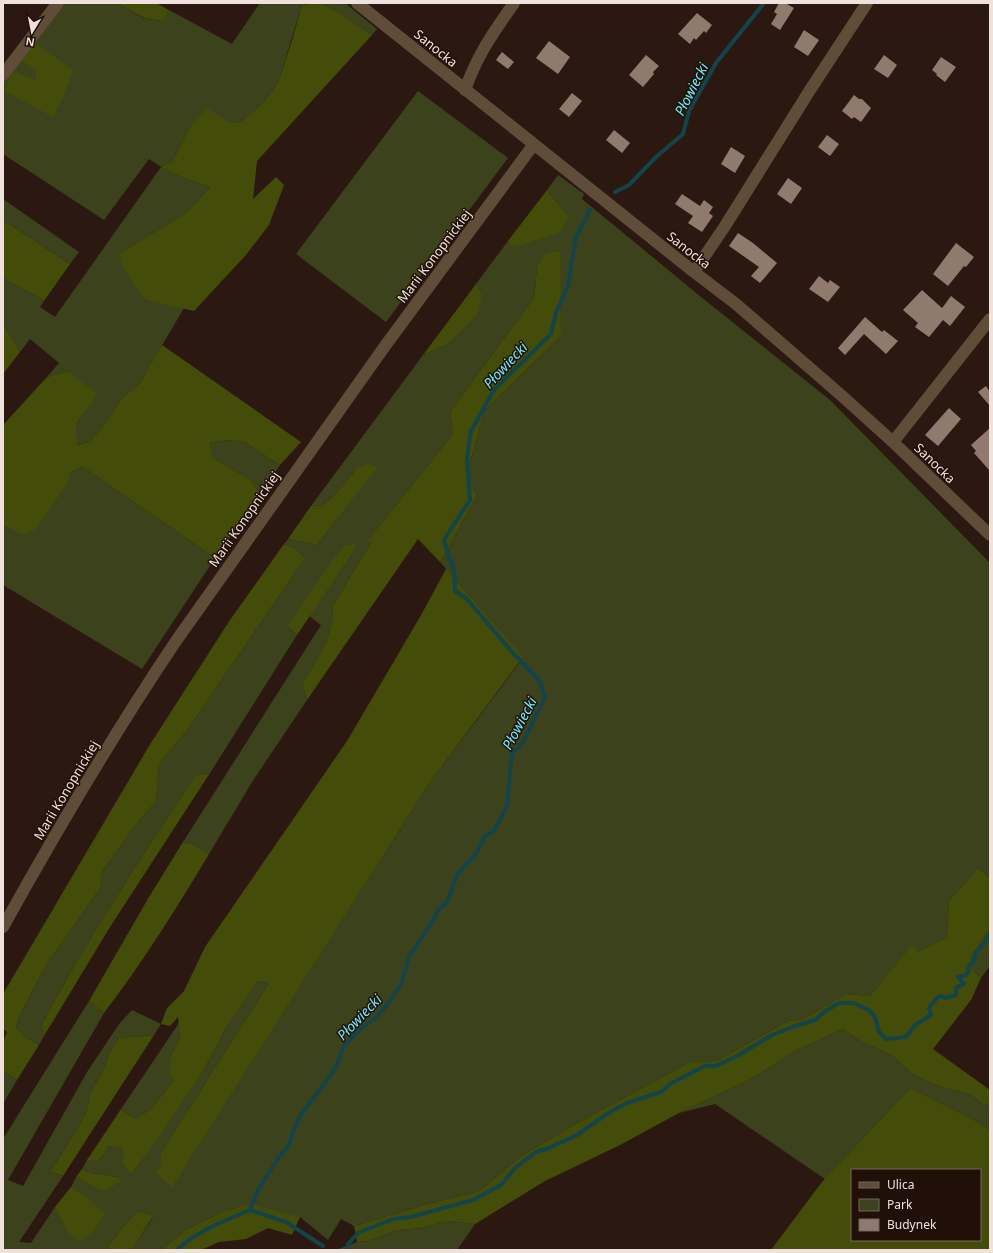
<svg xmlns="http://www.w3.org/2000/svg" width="993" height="1253" font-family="'Noto Sans',sans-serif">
<rect width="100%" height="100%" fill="#2b1911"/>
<!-- green -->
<path fill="#3c421c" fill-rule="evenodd" d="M 50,3 L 117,3 L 143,18 L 161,21 L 169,10 L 232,44 L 260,3 L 317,3 L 302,5 L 278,83 L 264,102 L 242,121 L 230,123 L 192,123 L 172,162 L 161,167 L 181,177 L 210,187 L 186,213 L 118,254 L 145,300 L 184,308 L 140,383 L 122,398 L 103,427 L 89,442 L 76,445 L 76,423 L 91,405 L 68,371 L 47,377 L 59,363 L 30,339 L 20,352 L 3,323 L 3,278 L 44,301 L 40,307 L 55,317 L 161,167 L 149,159 L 104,220 L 3,154 L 3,65 ZM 36,71 L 53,117 L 9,82 L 12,73 L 36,81 Z
M 320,3 L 345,3 L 377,29 L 372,35 L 340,13 Z
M 418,91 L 508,158 L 386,322 L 296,254 Z
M 558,175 L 584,194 L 582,199 L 706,301 L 830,400 L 990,563 L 990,878 L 978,868 L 949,901 L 947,937 L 918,952 L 912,946 L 870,996 L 846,994 L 803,1019 L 788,1021 L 716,1061 L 690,1062 L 581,1121 L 524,1154 L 479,1191 L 424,1205 L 354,1226 L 341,1219 L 328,1240 L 300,1217 L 223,1212 L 187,1229 L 161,1250 L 132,1250 L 153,1217 L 138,1211 L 122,1228 L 106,1250 L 3,1250 L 3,1139 L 89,1001 L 104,1013 L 8,1180 L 23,1186 L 87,1072 L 119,1024 L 132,1010 L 161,1024 L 154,1035 L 119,1038 L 110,1051 L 104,1069 L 90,1093 L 87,1110 L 77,1130 L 50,1172 L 63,1176 L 19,1242 L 31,1243 L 55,1207 L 66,1230 L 84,1195 L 71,1187 L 76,1177 L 88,1183 L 117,1177 L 91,1173 L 82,1169 L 87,1160 L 99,1160 L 109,1146 L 123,1148 L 123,1166 L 133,1173 L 202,1073 L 226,1028 L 258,981 L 269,983 L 160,1154 L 172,1186 L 428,785 L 523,658 L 440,562 L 477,496 L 467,473 L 485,410 L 561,336 L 559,250 L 537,267 L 534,298 L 450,412 L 453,434 L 367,542 L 372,541 L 333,605 L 332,622 L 326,643 L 302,684 L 307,700 L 254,779 L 209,854 L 190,843 L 183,842 L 321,625 L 309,616 L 355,549 L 355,544 L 287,626 L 297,635 L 210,773 L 195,776 C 141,858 87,939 41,1026 L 44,1036 L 39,1045 L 25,1037 L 16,1027 L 22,1010 L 49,960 L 64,940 L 100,888 L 103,870 L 141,818 L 156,802 L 159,764 L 188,729 L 305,558 L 295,548 L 284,544 L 288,539 L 317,545 L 335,521 L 357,468 L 333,497 L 322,505 L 311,506 L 423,355 L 446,345 L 482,294 L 476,284 L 508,241 L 511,248 L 569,217 L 547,190 Z
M 3,199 L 79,252 L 70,264 L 3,220 Z
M 233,440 L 246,443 L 280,465 L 260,495 L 251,480 L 213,458 L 210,442 Z
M 83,467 L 215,558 L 142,669 L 3,585 L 3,530 L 6,526 L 67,482 L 71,472 Z
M 990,928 L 990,966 L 981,978 L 973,970 L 970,959 Z
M 179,1023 L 180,1038 L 172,1053 L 174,1080 L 151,1109 L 135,1119 L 121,1109 Z
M 843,1029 L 860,1041 L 891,1055 L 914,1075 L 938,1086 L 969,1094 L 985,1106 L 990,1103 L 990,1130 L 974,1120 L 910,1088 L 825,1179 L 715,1104 L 679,1113 L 751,1079 L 793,1052 Z
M 3,1073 L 6,1073 L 17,1080 L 3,1104 Z
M 449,1221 L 475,1224 L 457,1250 L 336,1250 L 357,1242 L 367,1241 L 398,1230 L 420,1228 Z"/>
<!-- forest -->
<path fill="#444c0a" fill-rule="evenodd" d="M 117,3 L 156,3 L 169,10 L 162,21 L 144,18 Z
M 320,3 L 340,13 L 372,35 L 257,161 L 253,199 L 276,177 L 284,185 L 269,225 L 245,256 L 194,311 L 145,300 L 123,268 L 118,254 L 186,213 L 210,187 L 181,177 L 161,167 L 172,162 L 192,123 L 207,108 L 230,123 L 242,121 L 264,102 L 278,83 L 293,37 L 302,5 Z
M 34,42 L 73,70 L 63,97 L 53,117 L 4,91 L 12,73 L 18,73 L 36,80 L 36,71 L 21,60 Z
M 547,190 L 569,217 L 559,233 L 511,248 L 508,241 Z
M 3,220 L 70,264 L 44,301 L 3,278 Z
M 560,250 L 561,336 L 485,410 L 467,473 L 477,496 L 440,562 L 418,539 L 307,700 L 302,684 L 326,643 L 332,622 L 333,605 L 372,541 L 366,543 L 453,434 L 450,412 L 534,298 L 537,267 L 544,255 Z
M 476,284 L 482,294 L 477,315 L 446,345 L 423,355 Z
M 3,323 L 20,352 L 3,374 Z
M 162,345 L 301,442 L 280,465 L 246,443 L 233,440 L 210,442 L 213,458 L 251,480 L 260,495 L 215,558 L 83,467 L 71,472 L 68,482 L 37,528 L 23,535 L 6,526 L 3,530 L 3,425 L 47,377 L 68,371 L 96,393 L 91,405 L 76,423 L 77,445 L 89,442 L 103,427 L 122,398 L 140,383 Z
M 369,464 L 378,467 L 335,521 L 317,545 L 288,539 L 311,506 L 322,505 L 333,497 L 357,468 Z
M 284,544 L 295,548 L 305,558 L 188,729 L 159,764 L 156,802 L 141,818 L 103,870 L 100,888 L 64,940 L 49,960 L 22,1010 L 16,1027 L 25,1037 L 39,1045 L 17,1080 L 6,1073 L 3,1073 L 3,1042 L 7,1032 L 3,1029 L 3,994 L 149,746 L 230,620 Z
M 356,544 L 355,549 L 297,635 L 287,626 L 334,558 L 346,545 Z
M 446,569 L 523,657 L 428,785 L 172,1187 L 156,1173 L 162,1165 L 160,1154 L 269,983 L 258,981 L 226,1028 L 202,1073 L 156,1141 L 132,1174 L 123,1166 L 123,1148 L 109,1146 L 99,1160 L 87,1160 L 121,1109 L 135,1119 L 151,1109 L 174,1080 L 169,1071 L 172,1053 L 180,1038 L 178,1017 L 170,1026 L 161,1024 L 167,1008 L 184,991 L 205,947 L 347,741 L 420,617 Z
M 210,773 L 110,927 L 44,1036 L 41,1026 C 87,939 141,858 195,776 Z
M 183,842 L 190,843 L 209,854 C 177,908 142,963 104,1013 L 89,1001 L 149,897 Z
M 978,868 L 990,878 L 990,928 L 970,959 L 973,970 L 981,978 L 971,1000 L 933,1049 L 990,1090 L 990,1103 L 985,1106 L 969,1094 L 938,1086 L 914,1075 L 891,1055 L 860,1041 L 843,1029 L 793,1052 L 751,1079 L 679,1113 L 620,1145 L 545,1181 L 475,1224 L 449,1221 L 420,1228 L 398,1230 L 367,1241 L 357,1242 L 354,1226 L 424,1205 L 479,1191 L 524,1154 L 581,1121 L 690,1062 L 716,1061 L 788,1021 L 803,1019 L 846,994 L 870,996 L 912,945 L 918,952 L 947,937 L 949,901 Z
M 154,1035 L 63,1176 L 50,1172 L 77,1130 L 87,1110 L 90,1093 L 104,1069 L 110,1051 L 119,1038 Z
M 910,1088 L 974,1120 L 990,1130 L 990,1250 L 771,1250 L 822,1182 ZM 852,1170 L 980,1170 L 980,1240 L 852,1240 Z
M 82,1169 L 91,1173 L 117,1177 L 122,1181 L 103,1191 L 76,1177 Z
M 71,1187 L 84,1195 L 105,1214 L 92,1233 L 78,1242 L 66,1230 L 55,1207 Z
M 251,1204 L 300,1217 L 292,1235 L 268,1228 L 246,1239 L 219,1242 L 201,1250 L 161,1250 L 187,1229 L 223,1212 Z
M 138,1211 L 153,1216 L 132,1250 L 106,1250 L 122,1228 Z"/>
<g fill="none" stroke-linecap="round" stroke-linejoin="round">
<!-- stream -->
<path stroke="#13444a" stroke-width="4" d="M 615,192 L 629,185 L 656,157 L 683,134 L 689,111 L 716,63 L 764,3
M 250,1210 L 286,1222 L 323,1246
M 177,1250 C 197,1231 224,1221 250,1210 L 258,1190 L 279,1157 L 289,1145 L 293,1132 L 300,1116 L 335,1069 L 344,1046 L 359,1030 L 377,1017 L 389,1002 L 401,984 L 410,955 L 432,922 L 438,910 L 447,902 L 458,873 L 476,854 L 485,836 L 494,831 L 507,806 L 512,753 C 525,744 529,729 536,715 C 539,709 542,703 545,698 L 539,680 L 512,652 L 466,598 L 455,591 L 454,569 L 449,558 L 444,540 L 470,500 L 467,458 L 471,431 L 494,390 L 551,334 L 556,313 L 568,286 L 576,237 L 590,210
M 346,1250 L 348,1244 L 358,1233 L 393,1219 L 411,1217 L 473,1200 L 501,1185 L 515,1168 L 536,1152 L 549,1148 L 577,1135 L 610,1112 L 627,1103 L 661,1092 L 670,1084 L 705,1066 L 716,1066 L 739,1055 L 772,1035 L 795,1026 L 815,1020 L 824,1012 L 839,1003 L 853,1003 L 869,1010 L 875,1017 L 879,1032 L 886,1039 L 906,1037 L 915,1025 L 931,1015 L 929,1008 L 936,999 L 940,996 L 946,998 L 956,995 L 956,988 L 964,984 L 958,977 L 966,975 L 969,971 L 968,967 L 974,961 L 975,953 L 984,944 L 990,934"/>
</g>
<!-- building -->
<path fill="#907a6e" d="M 779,3 L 785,3 L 794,8 L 780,30 L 771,24 L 777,14 L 774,12 Z
M 697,13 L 712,25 L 706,33 L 704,31 L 696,40 L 694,38 L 690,44 L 678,34 Z
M 804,30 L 819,40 L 808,56 L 794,47 Z
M 549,41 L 570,57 L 558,74 L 536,58 Z
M 502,52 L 514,62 L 508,69 L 496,60 Z
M 646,55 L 659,66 L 653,72 L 654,74 L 643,87 L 629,75 Z
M 884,55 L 897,65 L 888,78 L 874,69 Z
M 941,57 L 956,67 L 945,82 L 936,75 L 937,74 L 932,70 Z
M 572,93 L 582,101 L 569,117 L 559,109 Z
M 854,95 L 859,99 L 862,99 L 871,108 L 861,122 L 854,117 L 852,119 L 842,111 Z
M 614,130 L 630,143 L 622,153 L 606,140 Z
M 827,135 L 839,144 L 830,156 L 818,147 Z
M 731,147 L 745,156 L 735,173 L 721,164 Z
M 788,178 L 802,188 L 791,204 L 777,194 Z
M 682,194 L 700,206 L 704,200 L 713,207 L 709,213 L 713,216 L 702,232 L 688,223 L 693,216 L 675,204 Z
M 738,233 L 753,243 L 777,263 L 760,283 L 751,276 L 759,267 L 729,246 Z
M 956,243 L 974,257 L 966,267 L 964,266 L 948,286 L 933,274 Z
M 819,276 L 828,283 L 830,280 L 840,287 L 828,302 L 809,289 Z
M 922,290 L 942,308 L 951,296 L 965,307 L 950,326 L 943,320 L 929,337 L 915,327 L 918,323 L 903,310 Z
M 865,317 L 882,332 L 884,330 L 898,341 L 886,354 L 864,334 L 845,355 L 838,348 Z
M 986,386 L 990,392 L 990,406 L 978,392 Z
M 949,408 L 961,419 L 938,446 L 925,435 Z
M 990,428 L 990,471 L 974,453 L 976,451 L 971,445 Z"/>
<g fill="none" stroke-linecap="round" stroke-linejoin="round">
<!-- minor -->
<path stroke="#5f4d39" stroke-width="12" d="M 357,3 L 694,272 L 736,304 L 841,395 L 893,442 L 990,535
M 3,75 L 58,3
M 465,90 C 477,55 493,33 514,3
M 694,272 L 725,226 L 810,90 L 867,3
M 893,442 L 990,319
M 3,927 C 57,830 114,733 176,641 L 385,346 L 534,144"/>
</g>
<g text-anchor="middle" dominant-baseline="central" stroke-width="3" stroke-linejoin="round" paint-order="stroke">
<!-- street labels -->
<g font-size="13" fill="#efe2dc" stroke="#211008">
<text transform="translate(436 48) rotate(39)">Sanocka</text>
<text transform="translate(689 250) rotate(38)">Sanocka</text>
<text transform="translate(434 256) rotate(-53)">Marii Konopnickiej</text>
<text transform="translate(935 463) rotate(44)">Sanocka</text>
<text transform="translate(244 519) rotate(-55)">Marii Konopnickiej</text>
<text transform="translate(66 790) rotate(-59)">Marii Konopnickiej</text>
</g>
<!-- water labels -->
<g font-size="14" font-style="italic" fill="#6becfe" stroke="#211008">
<text transform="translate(691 89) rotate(-63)">Płowiecki</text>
<text transform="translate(505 365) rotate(-47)">Płowiecki</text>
<text transform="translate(519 723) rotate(-62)">Płowiecki</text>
<text transform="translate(359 1017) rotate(-46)">Płowiecki</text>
</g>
</g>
<!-- border -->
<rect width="993" height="1253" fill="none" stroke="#efe2dc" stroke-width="8"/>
<!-- legend -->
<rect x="851" y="1169" width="130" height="72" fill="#211008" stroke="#73645d"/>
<rect x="859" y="1182" width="20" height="6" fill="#5f4d39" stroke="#73645d"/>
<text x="887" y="1189" font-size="12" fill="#efe2dc">Ulica</text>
<rect x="859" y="1199" width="20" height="12" fill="#3c421c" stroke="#73645d"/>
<text x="887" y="1209" font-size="12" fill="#efe2dc">Park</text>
<rect x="859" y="1219" width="20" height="12" fill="#907a6e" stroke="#73645d"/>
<text x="887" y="1229" font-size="12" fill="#efe2dc">Budynek</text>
<!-- north arrow -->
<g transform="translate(32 32) rotate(190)" stroke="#211008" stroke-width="3" paint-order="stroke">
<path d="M0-3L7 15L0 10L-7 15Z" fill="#efe2dc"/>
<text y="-6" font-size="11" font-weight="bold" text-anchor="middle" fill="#efe2dc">N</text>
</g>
</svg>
